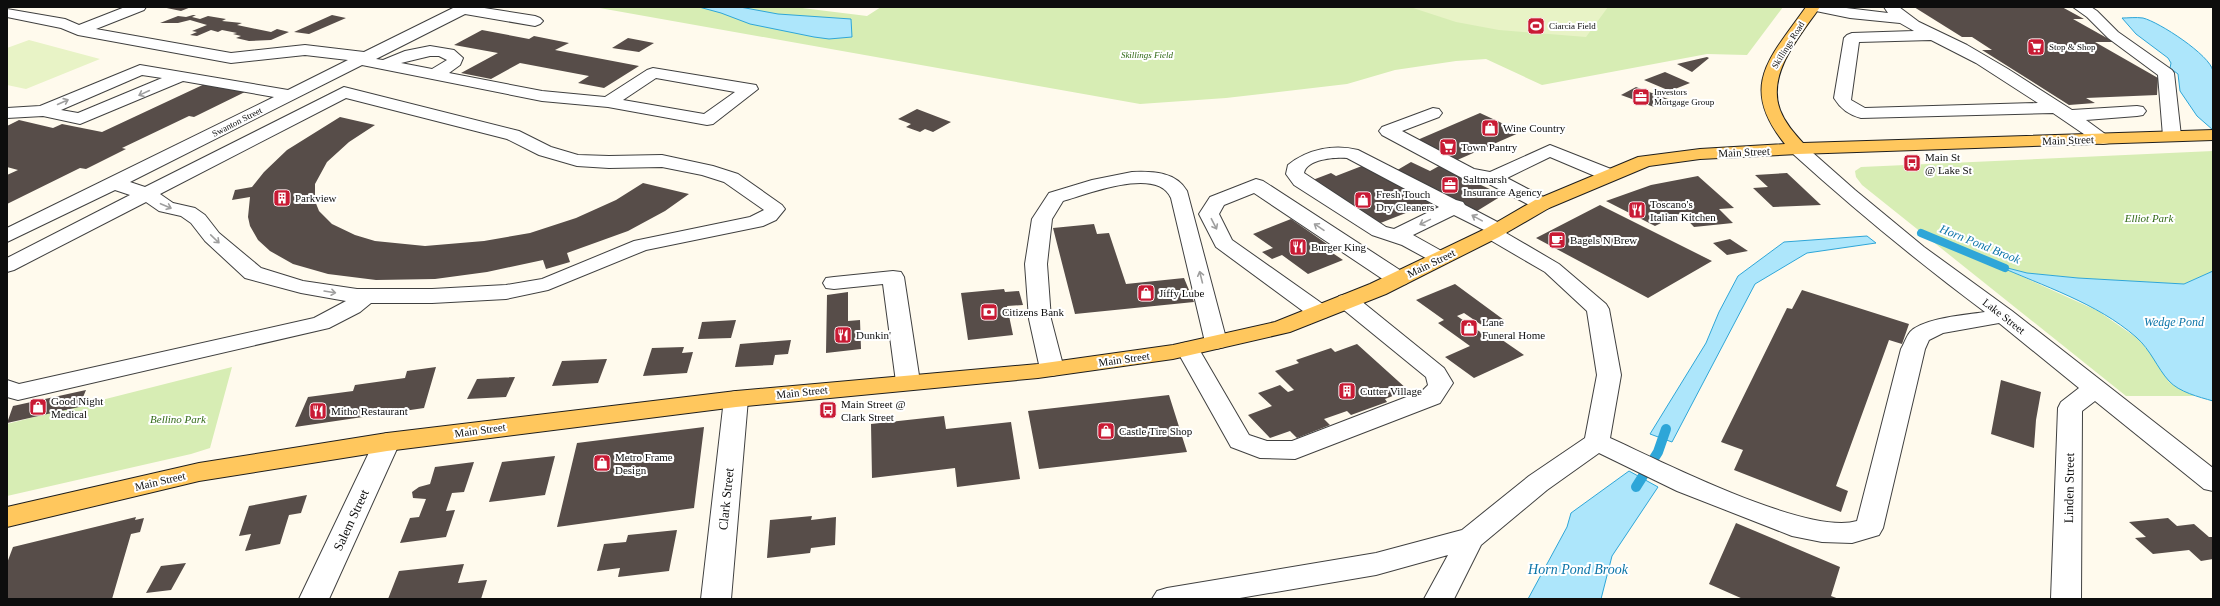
<svg xmlns="http://www.w3.org/2000/svg" width="2220" height="606" font-family="'Times New Roman',serif">
<rect width="100%" height="100%" fill="#fffaed"/>
<!-- green -->
<path fill="#d7edb4" d="M 594,7 L 794,7 L 867,16 L 881,7 L 1783,7 L 1747,55 L 1707,54 L 1542,85 L 1486,59 L 1456,61 L 1395,70 L 1347,84 L 1226,98 L 1140,104 Z
M 2213,151 L 2213,271 L 2184,284 L 2078,278 L 2027,273 L 1999,266 L 2098,311 L 2137,338 L 2154,357 L 2169,382 L 2195,396 L 2126,396 L 1862,185 L 1856,177 L 1855,171 L 1861,167 Z
M 232,367 L 210,448 L 191,454 L 7,496 L 7,424 Z"/>
<!-- pitch -->
<path fill="#e8f3c6" d="M 1410,7 L 1608,7 L 1586,37 L 1499,30 L 1456,22 Z
M 29,40 L 100,59 L 26,89 L 7,85 L 7,48 Z"/>
<!-- water -->
<path fill="#ade6fb" stroke="#2ea6d8" d="M 699,7 L 740,7 L 778,14 L 851,19 L 852,37 L 829,39 L 814,37 L 750,24 L 721,13 Z
M 2122,18 C 2128,18 2136,17 2143,18 C 2159,22 2210,55 2213,71 C 2216,89 2213,111 2213,130 L 2197,116 L 2180,91 L 2178,74 L 2170,68 L 2171,63 L 2168,58 L 2136,34 Z
M 1867,236 L 1876,243 L 1807,253 L 1755,284 L 1672,442 L 1650,434 L 1706,343 L 1719,312 L 1738,276 L 1784,242 Z
M 1996,265 L 2027,273 L 2078,278 L 2184,284 L 2213,271 L 2213,401 C 2199,397 2179,392 2169,381 C 2157,368 2151,350 2136,337 C 2097,303 2043,286 1996,265 Z
M 1629,471 L 1658,487 L 1612,556 L 1601,599 L 1528,599 L 1567,527 L 1571,513 Z"/>
<g fill="none" stroke-linecap="round" stroke-linejoin="round">
<!-- stream-far1 -->
<path stroke="#2ea6d8" stroke-width="8" d="M 1921,233 L 2005,268"/>
<!-- stream -->
<path stroke="#2ea6d8" stroke-width="10" d="M 1636,487 L 1658,452 L 1666,429"/>
</g>
<!-- building -->
<path fill="#574d49" d="M 162,7 L 191,7 L 181,11 Z
M 1914,7 L 2062,7 L 2084,19 L 2073,19 L 2114,42 L 2095,42 L 2158,78 L 2157,95 L 2086,98 L 2095,103 L 2069,105 L 1982,50 L 1992,50 L 1972,37 L 1962,37 Z
M 193,15 L 196,15 L 192,17 L 200,19 L 208,16 L 226,19 L 222,21 L 242,23 L 237,25 L 271,32 L 277,29 L 289,32 L 271,40 L 249,41 L 236,38 L 241,36 L 233,34 L 237,33 L 222,30 L 218,32 L 211,30 L 197,36 L 190,35 L 197,32 L 192,31 L 207,25 L 190,20 L 178,23 L 160,23 L 178,16 L 186,17 Z
M 332,15 L 346,18 L 309,34 L 294,32 Z
M 482,30 L 529,39 L 534,36 L 569,43 L 555,50 L 639,66 L 604,88 L 578,83 L 589,76 L 520,63 L 491,79 L 461,73 L 498,53 L 454,45 Z
M 628,38 L 654,43 L 639,52 L 612,48 Z
M 1707,57 L 1709,58 L 1692,72 L 1677,64 Z
M 1665,72 L 1690,83 L 1670,91 L 1644,80 Z
M 209,82 L 249,90 L 194,117 L 189,116 L 122,148 L 126,149 L 86,169 L 80,168 L 7,204 L 7,175 L 18,170 L 7,167 L 7,126 L 19,120 L 53,128 L 62,124 L 102,132 Z
M 1636,87 L 1668,99 L 1654,107 L 1621,95 Z
M 917,109 L 951,122 L 933,132 L 925,129 L 920,132 L 906,127 L 911,124 L 898,119 Z
M 1480,113 L 1521,132 L 1455,161 L 1415,141 Z
M 340,117 L 375,125 L 349,142 L 327,162 L 315,184 L 315,201 L 319,211 L 332,224 L 355,235 L 375,241 L 425,246 L 484,241 L 530,233 L 576,218 L 616,200 L 643,183 L 689,194 L 665,211 L 628,231 L 567,253 L 570,262 L 546,269 L 543,260 L 487,272 L 435,279 L 376,280 L 328,274 L 293,264 L 270,251 L 258,240 L 250,226 L 248,217 L 250,197 L 232,200 L 235,190 L 252,187 L 264,172 L 287,150 Z
M 1411,162 L 1430,171 L 1439,166 L 1503,195 L 1477,211 L 1394,172 Z
M 1367,164 L 1431,203 L 1378,224 L 1310,181 L 1331,173 L 1336,176 Z
M 1787,173 L 1821,205 L 1773,207 L 1753,188 L 1768,187 L 1755,175 Z
M 1698,176 L 1734,208 L 1719,209 L 1733,223 L 1694,227 L 1681,213 L 1655,226 L 1606,201 L 1651,185 Z
M 1600,205 L 1712,261 L 1648,298 L 1536,238 Z
M 1291,219 L 1327,244 L 1322,246 L 1343,260 L 1308,274 L 1282,255 L 1272,259 L 1262,252 L 1273,248 L 1253,234 Z
M 1094,224 L 1097,234 L 1109,233 L 1126,284 L 1184,278 L 1194,302 L 1075,314 L 1053,228 Z
M 1730,239 L 1748,251 L 1727,255 L 1713,243 Z
M 1455,284 L 1504,320 L 1486,328 L 1464,313 L 1457,316 L 1489,338 L 1495,335 L 1524,355 L 1474,378 L 1445,357 L 1470,346 L 1438,323 L 1444,320 L 1416,300 Z
M 1004,289 L 1005,292 L 1019,291 L 1023,305 L 1007,306 L 1013,335 L 968,340 L 961,293 Z
M 1802,290 L 1909,324 L 1902,344 L 1889,340 L 1836,486 L 1848,491 L 1841,512 L 1734,470 L 1743,450 L 1721,442 L 1787,308 L 1792,309 Z
M 848,292 L 848,321 L 860,320 L 861,349 L 826,353 L 827,295 Z
M 736,320 L 731,338 L 698,339 L 702,322 Z
M 791,340 L 788,354 L 775,355 L 773,365 L 735,367 L 740,344 Z
M 1357,344 L 1408,390 L 1385,399 L 1387,402 L 1351,415 L 1347,411 L 1324,419 L 1330,425 L 1297,438 L 1290,431 L 1270,438 L 1248,415 L 1272,406 L 1258,393 L 1280,385 L 1288,392 L 1294,390 L 1275,371 L 1299,363 L 1296,360 L 1331,348 L 1335,352 Z
M 684,347 L 682,353 L 693,352 L 687,373 L 643,376 L 652,348 Z
M 607,359 L 598,383 L 552,386 L 562,361 Z
M 436,367 L 424,408 L 295,427 L 308,397 L 353,391 L 355,385 L 405,378 L 407,371 Z
M 515,377 L 506,397 L 467,399 L 477,379 Z
M 2001,380 L 2041,392 L 2036,420 L 2034,448 L 1991,434 Z
M 86,390 L 79,407 L 7,423 L 13,406 Z
M 1169,395 L 1187,452 L 1039,469 L 1028,411 Z
M 944,416 L 946,429 L 1011,422 L 1020,479 L 957,487 L 955,468 L 872,478 L 871,424 Z
M 704,427 L 694,508 L 557,527 L 577,443 Z
M 555,456 L 545,495 L 489,502 L 502,462 Z
M 474,462 L 464,492 L 452,493 L 446,511 L 455,510 L 446,537 L 400,543 L 410,518 L 419,517 L 426,499 L 413,498 L 412,492 L 419,487 L 430,484 L 435,467 Z
M 307,495 L 301,513 L 289,515 L 280,544 L 245,551 L 251,534 L 239,536 L 249,506 Z
M 812,516 L 811,520 L 836,517 L 835,545 L 811,548 L 810,553 L 767,558 L 770,520 Z
M 136,517 L 135,520 L 144,518 L 140,532 L 131,534 L 112,599 L 7,599 L 7,563 L 13,547 Z
M 2168,518 L 2177,526 L 2194,524 L 2209,537 L 2213,537 L 2213,559 L 2201,561 L 2189,550 L 2153,554 L 2135,538 L 2146,537 L 2129,522 Z
M 1736,523 L 1840,567 L 1831,596 L 1839,599 L 1743,599 L 1709,584 Z
M 677,530 L 669,571 L 618,577 L 620,568 L 597,571 L 604,544 L 626,542 L 628,535 Z
M 186,563 L 171,590 L 146,593 L 161,566 Z
M 464,564 L 458,583 L 487,580 L 481,599 L 388,599 L 399,571 Z"/>
<g fill="none" stroke-linecap="round" stroke-linejoin="round">
<defs>
<path id="minor" d="M 125,7 L 146,7 L 144,10 L 96,29 L 231,53 L 305,45 L 364,52 L 455,7 L 478,7 L 535,16 L 540,18 L 543,21 L 540,24 L 535,26 L 465,14 L 376,59 L 383,60 L 405,51 L 430,46 L 454,50 L 463,58 L 460,65 L 449,73 L 542,91 L 605,97 L 647,70 L 653,68 L 750,84 L 756,85 L 758,89 L 713,124 L 707,125 L 608,107 L 542,101 L 362,65 L 130,182 L 145,187 L 344,87 L 519,131 L 551,147 L 578,155 L 609,156 L 662,155 L 713,166 L 738,174 L 782,205 L 785,209 L 776,220 L 763,226 L 646,250 L 548,290 L 506,299 L 432,303 L 371,303 L 360,312 L 329,328 L 18,400 L 7,397 L 7,380 L 19,384 L 314,318 L 346,301 L 301,293 L 245,278 L 205,241 L 191,223 L 181,216 L 159,211 L 146,202 L 14,270 L 7,272 L 7,258 L 130,195 L 115,190 L 7,242 L 7,228 L 274,97 L 183,81 L 80,124 L 43,116 L 7,118 L 7,108 L 40,106 L 140,65 L 288,90 L 348,60 L 305,55 L 231,63 L 78,35 L 61,28 L 7,17 L 7,9 L 65,19 L 79,25 ZM 430,56 L 439,56 L 447,60 L 432,69 L 401,63 ZM 142,75 L 162,78 L 78,113 L 61,110 ZM 656,78 L 735,92 L 704,114 L 623,100 ZM 346,98 L 507,139 L 539,155 L 577,166 L 609,168 L 662,167 L 702,175 L 724,182 L 764,210 L 750,217 L 634,241 L 542,279 L 506,285 L 432,289 L 357,289 L 303,281 L 261,268 L 219,233 L 205,215 L 195,208 L 173,203 L 160,194 Z
M 1809,7 L 1838,7 L 1888,13 L 1884,7 L 1899,7 L 1919,22 L 1967,45 L 2008,69 L 2072,110 L 2137,106 L 2143,107 L 2146,111 L 2143,115 L 2137,116 L 2086,120 L 2112,139 L 2109,143 L 2103,144 L 2097,143 L 2053,113 L 1861,118 C 1849,115 1840,108 1834,98 L 1844,38 L 1847,35 L 1852,33 L 1914,31 L 1900,23 L 1850,18 L 1811,10 ZM 1931,40 L 1976,63 L 2038,103 L 1865,108 L 1851,100 L 1859,42 Z
M 2073,7 L 2091,7 L 2097,11 L 2118,32 L 2172,70 L 2174,73 L 2181,136 L 2178,140 L 2172,141 L 2166,140 L 2163,136 L 2158,75 L 2108,38 L 2087,17 Z
M 1433,108 L 1439,109 L 1442,113 L 1439,117 L 1402,131 L 1474,169 L 1490,172 L 1550,145 L 1616,171 L 1618,175 L 1616,179 L 1609,181 L 1602,179 L 1550,157 L 1507,178 L 1549,200 L 1552,204 L 1549,208 L 1542,210 L 1535,208 L 1487,183 L 1462,178 L 1382,135 L 1379,131 L 1382,127 Z
M 1798,144 L 1804,145 L 1855,190 L 1924,247 L 2012,311 L 2213,468 L 2213,491 L 2204,489 L 2095,401 L 2082,411 L 2081,599 L 2051,599 L 2058,408 L 2061,402 L 2079,388 L 1999,323 L 1943,333 L 1929,340 L 1925,349 L 1883,528 L 1879,535 L 1852,543 L 1822,542 L 1792,536 L 1677,491 L 1599,453 L 1547,490 L 1481,545 L 1454,599 L 1424,599 L 1448,555 L 1376,575 L 1234,599 L 1152,599 L 1157,591 L 1167,588 L 1376,553 L 1462,530 L 1529,476 L 1585,438 L 1597,375 L 1587,311 L 1545,272 L 1485,237 L 1482,233 L 1484,230 L 1454,215 L 1413,235 L 1447,254 L 1450,258 L 1447,262 L 1440,264 L 1433,262 L 1402,245 L 1372,235 L 1294,185 L 1286,174 L 1288,165 C 1308,149 1334,144 1358,150 L 1456,200 L 1463,202 L 1465,205 L 1505,226 L 1508,230 L 1506,233 L 1559,264 L 1606,304 L 1609,309 L 1621,375 L 1610,438 C 1661,461 1807,536 1857,521 L 1901,349 C 1904,344 1906,337 1910,332 C 1923,318 1966,315 1985,312 C 1918,262 1854,209 1792,153 L 1789,149 L 1792,145 ZM 1347,158 L 1439,207 L 1394,229 L 1386,227 L 1304,173 C 1307,159 1335,157 1347,158 Z
M 1132,172 C 1153,171 1176,172 1187,191 L 1227,342 L 1224,347 L 1216,349 L 1208,347 L 1205,342 L 1171,198 C 1157,166 1088,194 1063,201 L 1052,219 L 1047,264 L 1051,319 L 1064,369 L 1060,374 L 1052,376 L 1044,374 L 1040,369 L 1029,319 L 1025,264 L 1032,219 L 1049,193 L 1092,180 Z
M 1256,179 L 1263,181 L 1406,274 L 1409,279 L 1406,284 L 1398,285 L 1390,284 L 1254,193 L 1224,205 L 1219,214 L 1232,240 L 1327,307 L 1330,312 L 1327,317 L 1319,319 L 1311,317 L 1216,247 L 1199,214 L 1210,197 Z
M 893,271 L 901,272 L 904,277 L 920,382 L 916,387 L 908,390 L 900,387 L 896,382 L 883,284 L 834,289 L 826,288 L 823,283 L 826,278 L 834,277 Z
M 1347,294 L 1355,296 L 1444,368 L 1453,383 L 1440,403 L 1295,459 L 1260,458 L 1231,447 L 1176,349 L 1180,344 L 1188,342 L 1196,344 L 1249,435 L 1267,441 L 1292,441 L 1422,391 L 1428,385 L 1426,377 L 1339,306 L 1336,301 L 1339,296 Z
M 736,391 L 745,393 L 748,399 L 731,599 L 701,599 L 724,399 L 727,393 Z
M 387,433 L 396,436 L 400,442 L 329,599 L 299,599 L 374,442 L 378,436 Z"/>
<path id="major" d="M 1806,7 L 1820,7 C 1801,35 1766,73 1780,110 C 1785,123 1794,133 1803,143 L 2213,130 L 2213,140 L 1798,154 L 1700,159 L 1649,166 L 1549,208 L 1499,237 L 1386,294 L 1290,332 L 1173,359 L 1038,378 L 736,407 L 387,451 L 199,481 L 7,527 L 7,507 L 199,463 L 387,433 L 736,391 L 1038,364 L 1173,345 L 1275,322 L 1370,284 L 1485,229 L 1535,200 L 1638,157 L 1700,149 L 1785,144 C 1738,86 1770,58 1806,7 Z"/>
</defs>
<!-- minor casing -->
<use href="#minor" stroke="#404040" stroke-width="2"/>
<!-- major casing -->
<use href="#major" stroke="#1e1e1e" stroke-width="2"/>
<!-- minor -->
<use href="#minor" fill="#fff" fill-rule="evenodd"/>
<!-- major -->
<use href="#major" fill="#ffc75d" fill-rule="evenodd"/>
</g>
<!-- one-way arrows -->
<defs><path id="oneway-shaft" d="M-6 0H5M1.5-3L5.5 0L1.5 3" fill="none" stroke-width="1.6" stroke-linecap="round" stroke-linejoin="round"/></defs>
<g stroke="#9e9e9e">
<use href="#oneway-shaft" transform="translate(144 93) rotate(155)"/>
<use href="#oneway-shaft" transform="translate(63 102) rotate(-24)"/>
<use href="#oneway-shaft" transform="translate(166 206) rotate(23)"/>
<use href="#oneway-shaft" transform="translate(1477 218) rotate(-151)"/>
<use href="#oneway-shaft" transform="translate(1425 222) rotate(154)"/>
<use href="#oneway-shaft" transform="translate(1214 224) rotate(63)"/>
<use href="#oneway-shaft" transform="translate(1319 227) rotate(-146)"/>
<use href="#oneway-shaft" transform="translate(215 239) rotate(44)"/>
<use href="#oneway-shaft" transform="translate(1201 277) rotate(-104)"/>
<use href="#oneway-shaft" transform="translate(330 292) rotate(9)"/>
</g>
<!-- icons -->
<defs>
<symbol id="stadium-square" viewBox="-11 -11 22 22"><rect x="-9" y="-9" width="18" height="18" rx="4" fill="#c91a34" stroke="#fff"/><path d="M0-5a6.5 5 0 1 0 0 10a6.5 5 0 1 0 0-10ZM-3.5-1.8h7v3.6h-7Z" fill="#fff"/></symbol>
<symbol id="supermarket-square" viewBox="-11 -11 22 22"><rect x="-9" y="-9" width="18" height="18" rx="4" fill="#c91a34" stroke="#fff"/><path d="M-6-5.5h2.5l.6 2H6L4.5 2H-2.5L-4.4-4H-6ZM-1.5 3.2a1.3 1.3 0 1 0 .1 0ZM3 3.2a1.3 1.3 0 1 0 .1 0Z" fill="#fff"/></symbol>
<symbol id="office-square" viewBox="-11 -11 22 22"><rect x="-9" y="-9" width="18" height="18" rx="4" fill="#c91a34" stroke="#fff"/><path d="M-6-3h4V-5.5h4V-3h4V5H-6ZM-1-4.5V-3h2v-1.5ZM-6 0V1H6V0Z" fill="#fff"/></symbol>
<symbol id="shop-square" viewBox="-11 -11 22 22"><rect x="-9" y="-9" width="18" height="18" rx="4" fill="#c91a34" stroke="#fff"/><path d="M-5-2.5h2.3a2.7 3.5 0 0 1 5.4 0H5L5.5 6h-11ZM-1.5-2.5h3a1.5 2.3 0 0 0-3 0Z" fill="#fff"/></symbol>
<symbol id="bus-square" viewBox="-11 -11 22 22"><rect x="-9" y="-9" width="18" height="18" rx="4" fill="#c91a34" stroke="#fff"/><path d="M-5-6H5V4H4V6H2V4H-2V6H-4V4H-5ZM-3.5-4V0h7V-4ZM-3.5 1.2v1.5H-2V1.2ZM2 1.2v1.5H3.5V1.2Z" fill="#fff"/></symbol>
<symbol id="building-square" viewBox="-11 -11 22 22"><rect x="-9" y="-9" width="18" height="18" rx="4" fill="#c91a34" stroke="#fff"/><path d="M-4-6H4V6H1V3H-1V6H-4ZM-2.5-4.3h1.7v1.8h-1.7ZM.8-4.3h1.7v1.8H.8ZM-2.5-1h1.7V.8h-1.7ZM.8-1h1.7V.8H.8Z" fill="#fff"/></symbol>
<symbol id="restaurant-square" viewBox="-11 -11 22 22"><rect x="-9" y="-9" width="18" height="18" rx="4" fill="#c91a34" stroke="#fff"/><path d="M-5-6h1v4h1v-4h1v4h1v-4h1v5L-1.5 .5V6h-2V.5L-5-1ZM5-6V6H3V1.5H1.5Q1.5-4 5-6Z" fill="#fff"/></symbol>
<symbol id="cafe-square" viewBox="-11 -11 22 22"><rect x="-9" y="-9" width="18" height="18" rx="4" fill="#c91a34" stroke="#fff"/><path d="M-5.5-4.5H6V0H3Q3 3.5 0 3.5H-2.5Q-5.5 3.5-5.5 0ZM3-3.2v2h1.7v-2ZM-6 4.5H4V6H-6Z" fill="#fff"/></symbol>
<symbol id="bank-square" viewBox="-11 -11 22 22"><rect x="-9" y="-9" width="18" height="18" rx="4" fill="#c91a34" stroke="#fff"/><path d="M-6-4H6V4H-6ZM0-2.3a2.3 2.3 0 1 0 0 4.6a2.3 2.3 0 1 0 0-4.6Z" fill="#fff"/></symbol>
</defs>
<g fill-rule="evenodd">
<use href="#stadium-square" x="1526" y="16" width="20" height="20"/>
<use href="#supermarket-square" x="2026" y="37" width="20" height="20"/>
<use href="#office-square" x="1631" y="87" width="20" height="20"/>
<use href="#shop-square" x="1480" y="118" width="20" height="20"/>
<use href="#supermarket-square" x="1438" y="137" width="20" height="20"/>
<use href="#bus-square" x="1902" y="153" width="20" height="20"/>
<use href="#office-square" x="1440" y="175" width="20" height="20"/>
<use href="#building-square" x="272" y="188" width="20" height="20"/>
<use href="#shop-square" x="1353" y="190" width="20" height="20"/>
<use href="#restaurant-square" x="1627" y="200" width="20" height="20"/>
<use href="#cafe-square" x="1547" y="230" width="20" height="20"/>
<use href="#restaurant-square" x="1288" y="237" width="20" height="20"/>
<use href="#shop-square" x="1136" y="283" width="20" height="20"/>
<use href="#bank-square" x="979" y="302" width="20" height="20"/>
<use href="#shop-square" x="1459" y="318" width="20" height="20"/>
<use href="#restaurant-square" x="833" y="325" width="20" height="20"/>
<use href="#building-square" x="1337" y="381" width="20" height="20"/>
<use href="#shop-square" x="28" y="397" width="20" height="20"/>
<use href="#bus-square" x="818" y="400" width="20" height="20"/>
<use href="#restaurant-square" x="308" y="401" width="20" height="20"/>
<use href="#shop-square" x="1096" y="421" width="20" height="20"/>
<use href="#shop-square" x="592" y="453" width="20" height="20"/>
</g>
<g text-anchor="middle" dominant-baseline="central" stroke-width="4" stroke-linejoin="round" paint-order="stroke">
<!-- far-poi labels -->
<g font-size="9" fill="#0d0d0d" stroke="#fff" text-anchor="start">
<text x="1549" y="26">Ciarcia Field</text>
<text x="2049" y="47">Stop &amp; Shop</text>
<text x="1654" y="92">Investors<tspan x="1654" dy="10">Mortgage Group</tspan></text>
</g>
<!-- far-street labels -->
<g font-size="9" fill="#0d0d0d" stroke="#fff">
<text transform="translate(1788 45) rotate(-58)">Skillings Road</text>
<text transform="translate(237 122) rotate(-27)">Swanton Street</text>
</g>
<!-- far-park labels -->
<g font-size="9" font-style="italic" fill="#326a18" stroke="#fff">
<text x="1147" y="55">Skillings Field</text>
</g>
<!-- poi labels -->
<g font-size="11" fill="#0d0d0d" stroke="#fff" text-anchor="start">
<text x="1503" y="128">Wine Country</text>
<text x="1461" y="147">Town Pantry</text>
<text x="1925" y="157">Main St<tspan x="1925" dy="13">@ Lake St</tspan></text>
<text x="1463" y="179">Saltmarsh<tspan x="1463" dy="13">Insurance Agency</tspan></text>
<text x="1376" y="194">Fresh Touch<tspan x="1376" dy="13">Dry Cleaners</tspan></text>
<text x="295" y="198">Parkview</text>
<text x="1650" y="204">Toscano's<tspan x="1650" dy="13">Italian Kitchen</tspan></text>
<text x="1570" y="240">Bagels N Brew</text>
<text x="1311" y="247">Burger King</text>
<text x="1159" y="293">Jiffy Lube</text>
<text x="1002" y="312">Citizens Bank</text>
<text x="1482" y="322">Lane<tspan x="1482" dy="13">Funeral Home</tspan></text>
<text x="856" y="335">Dunkin'</text>
<text x="1360" y="391">Cutter Village</text>
<text x="51" y="401">Good Night<tspan x="51" dy="13">Medical</tspan></text>
<text x="841" y="404">Main Street @<tspan x="841" dy="13">Clark Street</tspan></text>
<text x="331" y="411">Mitho Restaurant</text>
<text x="1119" y="431">Castle Tire Shop</text>
<text x="615" y="457">Metro Frame<tspan x="615" dy="13">Design</tspan></text>
</g>
<!-- street labels -->
<g font-size="11" fill="#0d0d0d" stroke="#fff">
<text transform="translate(2068 140) rotate(-2)">Main Street</text>
<text transform="translate(1744 152) rotate(-3)">Main Street</text>
<text transform="translate(1431 263) rotate(-26)">Main Street</text>
<text transform="translate(2004 316) rotate(38)">Lake Street</text>
<text transform="translate(1124 359) rotate(-8)">Main Street</text>
<text transform="translate(802 392) rotate(-6)">Main Street</text>
<text transform="translate(480 430) rotate(-8)">Main Street</text>
<text transform="translate(160 481) rotate(-13)">Main Street</text>
</g>
<!-- park labels -->
<g font-size="11" font-style="italic" fill="#326a18" stroke="#fff">
<text x="2149" y="218">Elliot Park</text>
<text x="178" y="419">Bellino Park</text>
</g>
<!-- water labels -->
<g font-size="12" font-style="italic" fill="#0c75a9" stroke="#fff">
<text transform="translate(1980 244) rotate(22)">Horn Pond Brook</text>
<text x="2174" y="322">Wedge Pond</text>
</g>
<!-- near-street labels -->
<g font-size="13" fill="#0d0d0d" stroke="#fff">
<text transform="translate(2069 488) rotate(-89)">Linden Street</text>
<text transform="translate(726 499) rotate(-84)">Clark Street</text>
<text transform="translate(351 520) rotate(-65)">Salem Street</text>
</g>
<!-- near-water labels -->
<g font-size="14" font-style="italic" fill="#0c75a9" stroke="#fff">
<text x="1578" y="569">Horn Pond Brook</text>
</g>
</g>
<!-- border -->
<rect width="2220" height="606" fill="none" stroke="#0d0d0d" stroke-width="16"/>
</svg>
